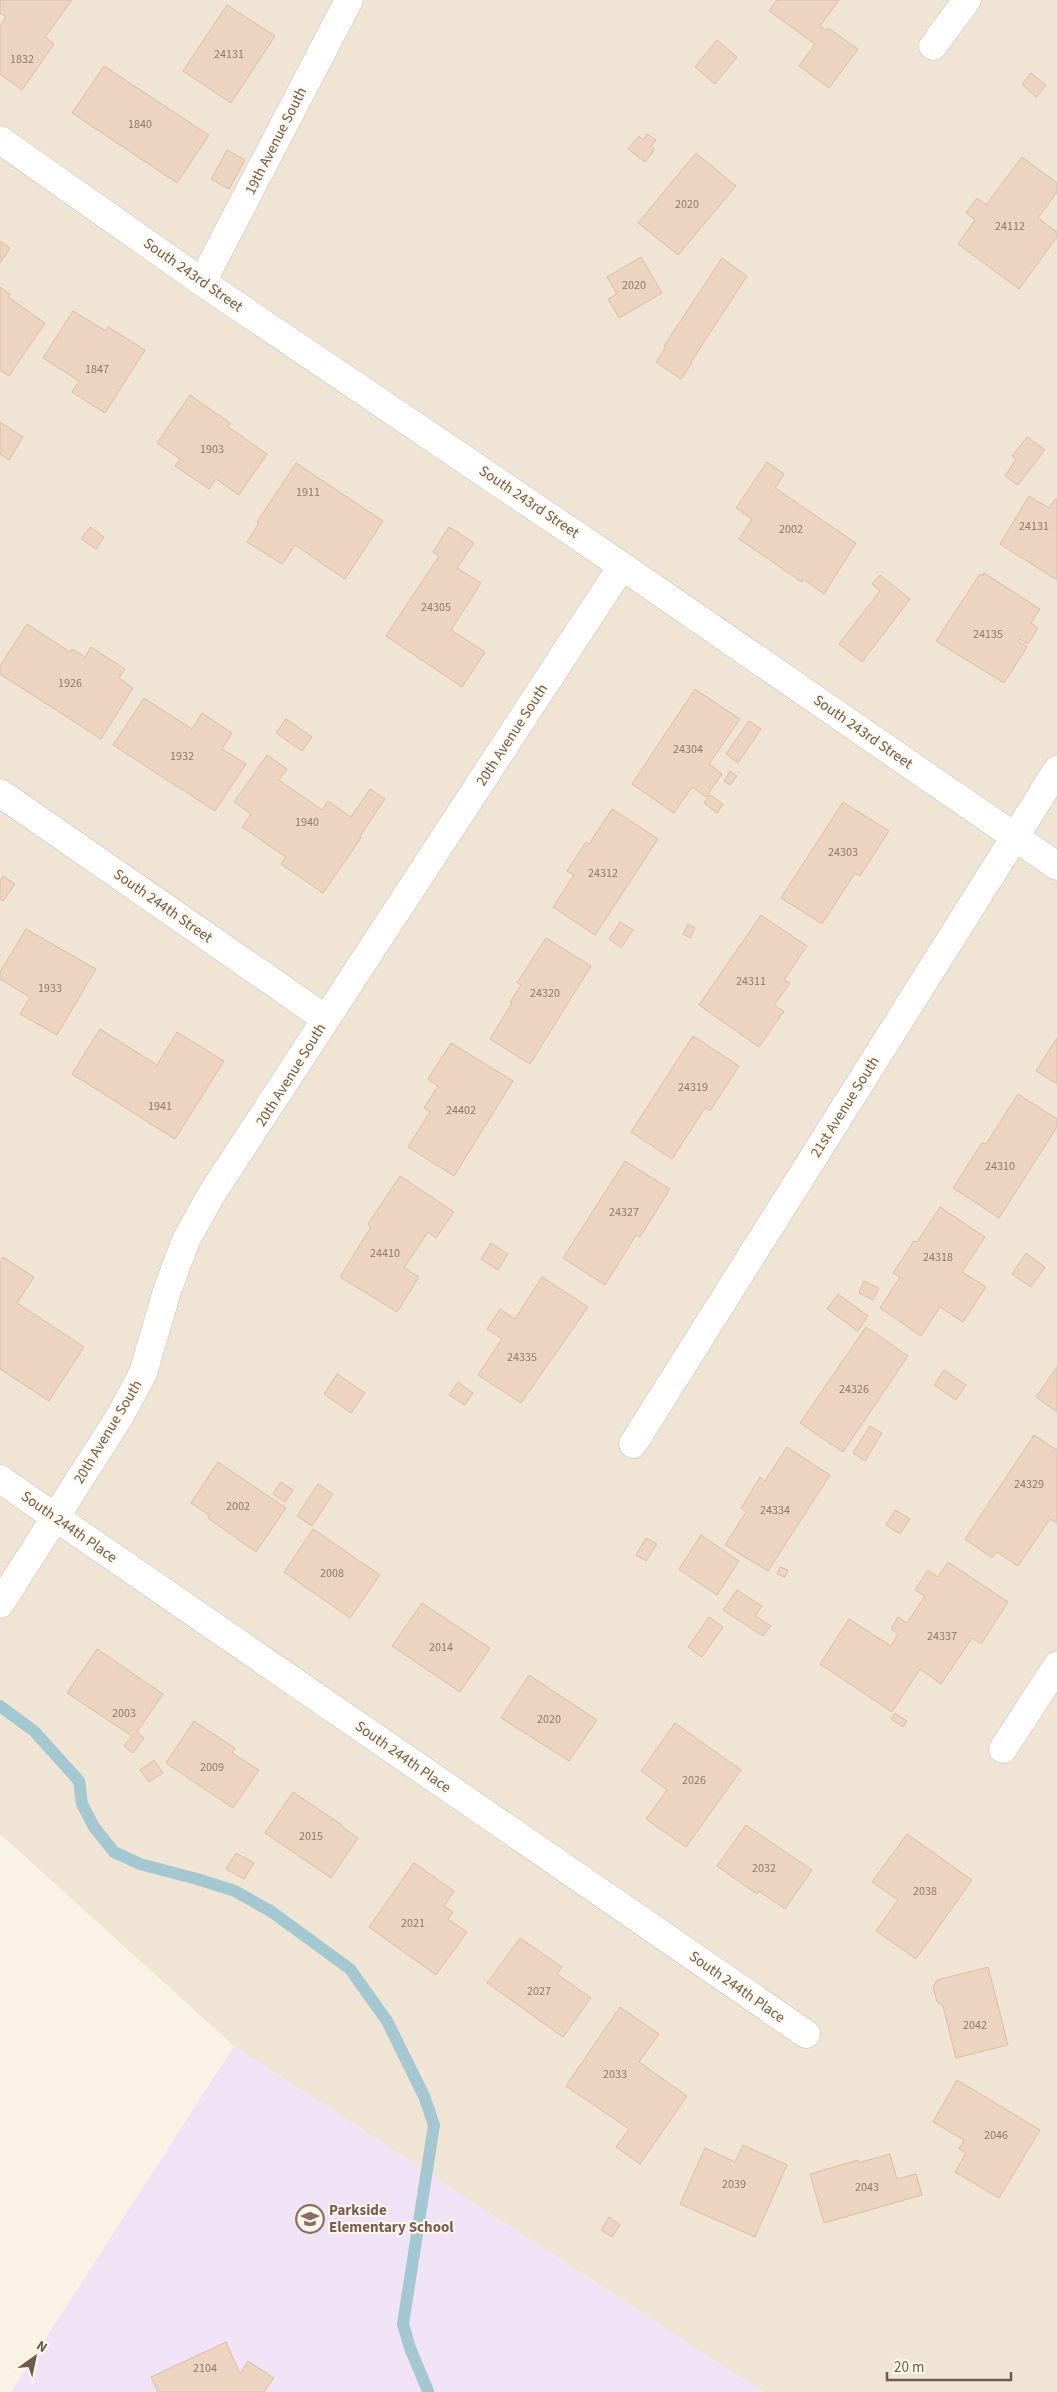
<svg xmlns="http://www.w3.org/2000/svg" width="1057" height="2392" font-family="'Source Sans 3',sans-serif">
<rect width="100%" height="100%" fill="#f9f3e6"/>
<!-- residential -->
<path fill="#f0e5d5" d="M 0,0 L 1057,0 L 1057,2392 L 763,2392 L 234,2046 L 0,1834 Z"/>
<!-- education -->
<path fill="#f0e3f6" d="M 234,2046 L 763,2392 L 11,2392 Z"/>
<g fill="none" stroke-linecap="round" stroke-linejoin="round">
<!-- stream -->
<path stroke="#a4c8d1" stroke-width="12" d="M 0,1706 L 34,1731 L 79,1781 L 82,1804 L 94,1827 L 114,1852 L 140,1864 L 197,1879 L 235,1891 L 272,1912 L 350,1969 L 387,2021 L 424,2096 L 434,2125 L 403,2324 L 410,2348 L 428,2391"/>
</g>
<!-- building -->
<path fill="#ecd4c1" stroke="#dcbca3" d="M 0,0 L 72,0 L 45,37 L 54,44 L 22,90 L 0,74 L 0,26 L 6,17 L 0,13 Z
M 777,0 L 839,0 L 820,26 L 826,30 L 828,28 L 858,49 L 829,88 L 799,66 L 815,44 L 769,11 Z
M 227,5 L 275,36 L 231,103 L 183,71 Z
M 717,40 L 737,57 L 715,84 L 695,67 Z
M 104,66 L 209,135 L 177,183 L 72,113 Z
M 1031,73 L 1046,85 L 1036,97 L 1022,84 Z
M 647,134 L 656,140 L 651,146 L 655,149 L 645,162 L 628,149 L 639,136 L 643,140 Z
M 227,150 L 245,160 L 229,189 L 211,179 Z
M 696,153 L 736,186 L 678,255 L 638,223 Z
M 1022,157 L 1057,183 L 1057,192 L 1038,218 L 1057,232 L 1057,237 L 1019,289 L 958,244 L 975,220 L 966,213 L 977,198 L 986,205 Z
M 0,241 L 10,248 L 0,263 Z
M 641,257 L 662,293 L 619,318 L 608,299 L 617,294 L 607,277 Z
M 722,258 L 747,276 L 691,362 L 692,363 L 681,379 L 656,362 L 666,347 L 664,346 Z
M 0,287 L 10,294 L 8,297 L 45,323 L 9,376 L 0,370 Z
M 73,311 L 106,331 L 108,327 L 145,350 L 105,413 L 72,392 L 79,381 L 43,358 Z
M 190,395 L 230,423 L 228,427 L 267,454 L 239,495 L 216,479 L 209,489 L 175,466 L 180,459 L 157,443 Z
M 0,422 L 23,437 L 9,460 L 0,454 Z
M 1027,437 L 1045,450 L 1018,485 L 1005,476 L 1016,459 L 1012,456 Z
M 767,462 L 784,474 L 775,488 L 856,543 L 824,594 L 803,579 L 802,582 L 739,539 L 752,519 L 736,508 Z
M 296,463 L 383,521 L 345,579 L 295,545 L 282,564 L 247,542 L 259,523 L 257,522 Z
M 1029,496 L 1049,508 L 1055,499 L 1057,500 L 1057,580 L 1000,544 Z
M 90,527 L 104,537 L 96,549 L 81,539 Z
M 449,527 L 474,543 L 457,568 L 481,583 L 451,630 L 485,652 L 462,687 L 386,636 L 439,556 L 433,552 Z
M 984,573 L 1040,609 L 1031,623 L 1038,628 L 1028,644 L 1020,639 L 1018,641 L 1027,647 L 1004,683 L 936,641 L 980,574 L 983,576 Z
M 880,575 L 910,599 L 862,662 L 839,644 L 880,591 L 872,584 Z
M 27,624 L 70,652 L 72,649 L 85,657 L 91,647 L 125,669 L 119,678 L 133,688 L 101,739 L 0,674 L 0,666 Z
M 695,689 L 740,719 L 709,764 L 722,774 L 706,797 L 692,787 L 674,813 L 632,784 Z
M 144,698 L 192,729 L 202,713 L 232,733 L 222,749 L 246,764 L 215,811 L 113,745 Z
M 286,719 L 312,737 L 302,751 L 276,733 Z
M 749,721 L 761,729 L 738,763 L 726,754 Z
M 267,755 L 287,769 L 279,780 L 322,810 L 328,801 L 351,817 L 370,789 L 385,799 L 360,836 L 361,838 L 323,893 L 281,864 L 286,857 L 242,827 L 251,814 L 234,802 Z
M 730,771 L 737,776 L 730,785 L 724,781 Z
M 710,795 L 723,804 L 717,813 L 704,803 Z
M 843,802 L 889,831 L 860,876 L 855,873 L 822,924 L 781,898 Z
M 612,809 L 658,839 L 595,935 L 553,907 L 574,875 L 567,871 L 586,842 L 589,844 Z
M 3,876 L 15,884 L 3,901 L 0,899 L 0,882 Z
M 761,915 L 807,946 L 784,980 L 790,983 L 774,1005 L 784,1011 L 759,1047 L 699,1005 Z
M 620,922 L 633,930 L 621,948 L 609,939 Z
M 688,924 L 695,928 L 690,938 L 683,934 Z
M 26,929 L 96,969 L 57,1035 L 20,1014 L 30,997 L 0,979 L 0,972 Z
M 546,938 L 591,966 L 530,1064 L 490,1039 L 512,1003 L 510,1002 L 521,985 L 517,983 Z
M 100,1029 L 157,1065 L 177,1032 L 224,1061 L 175,1139 L 72,1074 Z
M 693,1036 L 739,1066 L 710,1111 L 705,1108 L 672,1159 L 631,1132 Z
M 1057,1038 L 1057,1084 L 1036,1071 Z
M 451,1043 L 513,1081 L 454,1176 L 408,1147 L 430,1112 L 424,1108 L 438,1086 L 428,1079 Z
M 1018,1094 L 1057,1119 L 1057,1127 L 999,1218 L 953,1188 L 982,1143 L 986,1144 Z
M 625,1161 L 670,1189 L 640,1237 L 636,1235 L 605,1285 L 563,1258 Z
M 400,1176 L 454,1212 L 436,1238 L 428,1232 L 404,1268 L 419,1277 L 397,1312 L 340,1277 L 371,1227 L 368,1224 Z
M 940,1207 L 985,1237 L 962,1272 L 986,1287 L 963,1322 L 940,1307 L 921,1336 L 880,1308 L 900,1277 L 893,1273 L 914,1241 L 917,1242 Z
M 491,1243 L 508,1254 L 498,1270 L 481,1259 Z
M 1026,1253 L 1045,1267 L 1031,1287 L 1012,1274 Z
M 3,1257 L 34,1277 L 17,1303 L 84,1347 L 49,1401 L 0,1369 L 0,1262 Z
M 542,1277 L 588,1307 L 521,1403 L 478,1375 L 502,1339 L 487,1329 L 500,1309 L 515,1319 Z
M 864,1281 L 879,1288 L 873,1300 L 859,1293 Z
M 838,1294 L 868,1316 L 858,1331 L 827,1309 Z
M 866,1327 L 908,1356 L 843,1452 L 800,1423 Z
M 1057,1367 L 1057,1412 L 1036,1397 Z
M 944,1370 L 966,1385 L 956,1400 L 934,1385 Z
M 337,1374 L 365,1393 L 351,1413 L 324,1394 Z
M 458,1382 L 473,1393 L 465,1405 L 449,1395 Z
M 870,1426 L 882,1433 L 865,1461 L 853,1453 Z
M 1034,1435 L 1057,1450 L 1057,1523 L 1050,1519 L 1018,1566 L 997,1552 L 992,1558 L 965,1539 Z
M 787,1447 L 830,1475 L 768,1571 L 725,1545 L 746,1512 L 741,1508 L 760,1477 L 765,1481 Z
M 218,1462 L 286,1508 L 256,1552 L 208,1518 L 209,1515 L 191,1503 Z
M 281,1482 L 293,1490 L 285,1502 L 273,1494 Z
M 318,1484 L 333,1494 L 312,1526 L 297,1516 Z
M 895,1510 L 910,1519 L 900,1534 L 886,1525 Z
M 313,1529 L 380,1575 L 350,1618 L 284,1572 Z
M 701,1535 L 739,1561 L 717,1595 L 679,1569 Z
M 646,1538 L 657,1544 L 646,1561 L 636,1555 Z
M 948,1562 L 1008,1602 L 981,1644 L 972,1638 L 941,1684 L 920,1669 L 892,1712 L 820,1664 L 849,1619 L 891,1646 L 898,1634 L 891,1629 L 898,1617 L 907,1623 L 925,1596 L 915,1590 L 928,1570 L 938,1577 Z
M 780,1567 L 788,1570 L 785,1577 L 777,1574 Z
M 737,1590 L 762,1606 L 755,1616 L 771,1626 L 763,1636 L 723,1610 Z
M 422,1603 L 490,1648 L 460,1692 L 392,1646 Z
M 709,1617 L 723,1627 L 702,1657 L 688,1647 Z
M 97,1649 L 163,1694 L 137,1732 L 144,1738 L 133,1753 L 124,1746 L 132,1736 L 67,1693 Z
M 529,1675 L 597,1720 L 569,1761 L 501,1718 Z
M 895,1713 L 907,1721 L 903,1727 L 891,1719 Z
M 194,1721 L 235,1748 L 232,1753 L 259,1770 L 233,1808 L 166,1763 Z
M 675,1723 L 741,1770 L 686,1847 L 646,1819 L 667,1790 L 641,1771 Z
M 154,1760 L 163,1773 L 149,1782 L 140,1770 Z
M 293,1792 L 342,1825 L 341,1826 L 358,1838 L 331,1878 L 265,1833 Z
M 746,1825 L 812,1870 L 785,1909 L 759,1891 L 757,1894 L 717,1866 Z
M 907,1834 L 972,1880 L 916,1959 L 876,1931 L 898,1900 L 872,1882 Z
M 236,1853 L 254,1863 L 244,1879 L 226,1869 Z
M 414,1863 L 454,1891 L 444,1906 L 453,1912 L 448,1919 L 467,1932 L 436,1975 L 369,1927 Z
M 520,1938 L 562,1967 L 557,1974 L 591,1998 L 563,2037 L 487,1983 Z
M 988,1967 L 1008,2045 L 956,2058 L 943,2006 L 937,2002 L 933,1987 L 937,1980 Z
M 620,2007 L 659,2034 L 639,2062 L 687,2096 L 640,2164 L 616,2147 L 629,2129 L 566,2086 Z
M 957,2080 L 1040,2130 L 999,2198 L 955,2172 L 966,2153 L 959,2149 L 964,2140 L 933,2122 Z
M 743,2145 L 787,2165 L 755,2237 L 680,2204 L 705,2148 L 735,2162 Z
M 890,2154 L 897,2179 L 916,2174 L 922,2195 L 824,2223 L 810,2174 L 858,2160 L 858,2163 Z
M 609,2217 L 620,2225 L 612,2237 L 601,2230 Z
M 226,2342 L 240,2374 L 248,2361 L 274,2378 L 264,2392 L 158,2392 L 151,2377 Z"/>
<g fill="none" stroke-linecap="round" stroke-linejoin="round">
<defs>
<path id="minor" d="M 933,46 L 967,0
M 0,140 L 202,282 L 622,566 L 1057,866
M 202,282 L 349,0
M 0,793 L 326,1019
M 633,1444 L 1057,770
M 0,1479 L 806,2034
M 0,1604 L 120,1416 L 143,1373 L 167,1291 L 186,1240 L 211,1195 L 622,566
M 1003,1749 L 1057,1666"/>
</defs>
<!-- minor casing -->
<use href="#minor" stroke="#c9bbad" stroke-width="29"/>
<!-- minor -->
<use href="#minor" stroke="#fff" stroke-width="28"/>
</g>
<!-- icons -->
<defs>
<symbol id="school-ring" viewBox="-11 -11 22 22"><circle r="9.5" fill="#fdf7ec" stroke="#8d6e63" stroke-width="1.5"/><path d="M0-5L7-2L0 1L-7-2ZM-4 1L0 2.5L4 1V4Q0 6-4 4Z" fill="#8d6e63"/></symbol>
</defs>
<g fill-rule="evenodd">
<use href="#school-ring" x="294" y="2203" width="32" height="32"/>
</g>
<g text-anchor="middle" dominant-baseline="central" stroke-width="4" stroke-linejoin="round" paint-order="stroke">
<!-- number labels -->
<g font-size="12" fill="#8e796b">
<text x="229" y="54">24131</text>
<text x="22" y="59">1832</text>
<text x="140" y="124">1840</text>
<text x="687" y="204">2020</text>
<text x="1010" y="226">24112</text>
<text x="634" y="285">2020</text>
<text x="97" y="369">1847</text>
<text x="212" y="449">1903</text>
<text x="308" y="492">1911</text>
<text x="1034" y="526">24131</text>
<text x="791" y="529">2002</text>
<text x="436" y="607">24305</text>
<text x="988" y="634">24135</text>
<text x="70" y="683">1926</text>
<text x="688" y="749">24304</text>
<text x="182" y="756">1932</text>
<text x="307" y="822">1940</text>
<text x="843" y="852">24303</text>
<text x="603" y="873">24312</text>
<text x="751" y="981">24311</text>
<text x="50" y="988">1933</text>
<text x="545" y="993">24320</text>
<text x="693" y="1087">24319</text>
<text x="160" y="1106">1941</text>
<text x="461" y="1110">24402</text>
<text x="1000" y="1166">24310</text>
<text x="624" y="1212">24327</text>
<text x="385" y="1253">24410</text>
<text x="938" y="1257">24318</text>
<text x="522" y="1357">24335</text>
<text x="854" y="1389">24326</text>
<text x="1029" y="1484">24329</text>
<text x="238" y="1506">2002</text>
<text x="775" y="1510">24334</text>
<text x="332" y="1573">2008</text>
<text x="942" y="1636">24337</text>
<text x="441" y="1647">2014</text>
<text x="124" y="1713">2003</text>
<text x="549" y="1719">2020</text>
<text x="212" y="1767">2009</text>
<text x="694" y="1780">2026</text>
<text x="311" y="1836">2015</text>
<text x="764" y="1868">2032</text>
<text x="925" y="1891">2038</text>
<text x="413" y="1923">2021</text>
<text x="539" y="1991">2027</text>
<text x="975" y="2025">2042</text>
<text x="615" y="2074">2033</text>
<text x="996" y="2135">2046</text>
<text x="734" y="2184">2039</text>
<text x="867" y="2187">2043</text>
<text x="205" y="2368">2104</text>
</g>
<!-- street labels -->
<g font-size="15" fill="#6f5b4e" stroke="#fdf7ec">
<text transform="translate(276 141) rotate(-63)">19th Avenue South</text>
<text transform="translate(193 275) rotate(35)">South 243rd Street</text>
<text transform="translate(529 502) rotate(34)">South 243rd Street</text>
<text transform="translate(863 732) rotate(35)">South 243rd Street</text>
<text transform="translate(512 735) rotate(-57)">20th Avenue South</text>
<text transform="translate(163 906) rotate(35)">South 244th Street</text>
<text transform="translate(291 1075) rotate(-58)">20th Avenue South</text>
<text transform="translate(845 1107) rotate(-58)">21st Avenue South</text>
<text transform="translate(108 1432) rotate(-59)">20th Avenue South</text>
<text transform="translate(69 1527) rotate(35)">South 244th Place</text>
<text transform="translate(403 1757) rotate(35)">South 244th Place</text>
<text transform="translate(737 1987) rotate(35)">South 244th Place</text>
</g>
<!-- education labels -->
<g font-size="15" font-weight="bold" fill="#785e54" stroke="#fdf7ec" text-anchor="start">
<text x="329" y="2210">Parkside<tspan x="329" dy="17">Elementary School</tspan></text>
</g>
</g>
<!-- north arrow -->
<g transform="translate(35 2357) rotate(33)" stroke="#fdf7ec" stroke-width="4" paint-order="stroke">
<path d="M0-4L9 19L0 12L-9 19Z" fill="#6f5b4e"/>
<text y="-8" font-size="14" font-weight="bold" text-anchor="middle" fill="#6f5b4e">N</text>
</g>
<!-- scale -->
<path d="M887 2372v8h124v-8" fill="none" stroke="#6f5b4e" stroke-width="2.5"/>
<text x="894" y="2372" font-size="15" fill="#6f5b4e" stroke="#fdf7ec" stroke-width="4" paint-order="stroke">20 m</text>
</svg>
